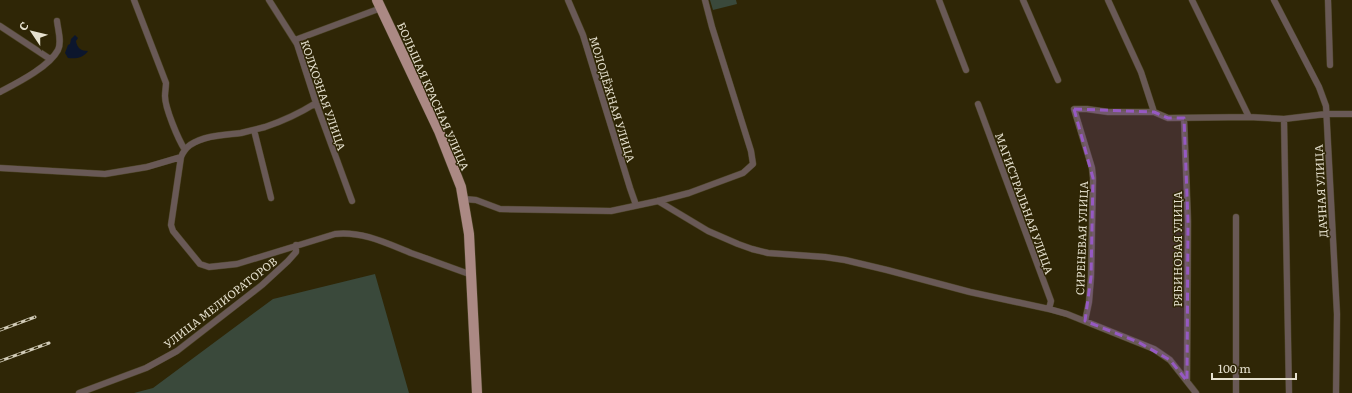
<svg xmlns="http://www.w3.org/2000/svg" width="1352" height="393" font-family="Literata,serif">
<rect width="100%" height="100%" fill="#2f2606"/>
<!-- green -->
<path fill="#3a493b" d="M 710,0 L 736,0 L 737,4 L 713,10 Z
M 375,274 L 409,393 L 134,393 L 153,388 L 273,299 Z"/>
<!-- water -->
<path fill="#0c162d" d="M 75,35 L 78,38 L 76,41 C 77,48 81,51 88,51 C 83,58 76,59 68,58 L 65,53 L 68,45 L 70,44 L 71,39 Z"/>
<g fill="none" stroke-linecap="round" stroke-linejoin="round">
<defs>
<path id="street" d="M 134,0 L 166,83 C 166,87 165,92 165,96 C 165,108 178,139 185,150
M 269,0 L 297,44 L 316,103 L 352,201
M 568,0 L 583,35 L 630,188 L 636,205
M 939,0 L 966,70
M 1023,0 L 1058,80
M 1108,0 L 1141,72 L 1154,112
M 1192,0 L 1249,117
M 1274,0 L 1319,87 L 1326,106 L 1337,314 L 1336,393
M 1328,0 L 1330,65
M 0,26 L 50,59
M 295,40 L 381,8
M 0,92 C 17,83 49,67 58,50 C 62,42 58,30 57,21
M 978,104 L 1051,301 L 1049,309
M 1184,118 L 1188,221 L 1187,381
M 1284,119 L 1289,393
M 254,130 L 271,198
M 181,157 L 171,225 L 173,231 L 200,264 L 209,267 L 237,264 L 335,234 C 362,231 386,243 411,253 C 431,260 452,268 472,275
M 0,168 L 105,174 L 147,167 L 181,157 C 183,152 186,148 190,145 C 205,135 225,135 241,133 C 249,131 257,129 265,127 C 283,121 300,113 316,103
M 464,199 L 476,200 L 500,209 L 611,211 L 658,201 L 689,193 L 743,173 L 753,164 L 751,151 L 712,27 L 705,0
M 658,201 L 708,231 L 738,244 L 752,249 L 768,253 L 825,257 L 845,260 L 887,270 L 970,292 L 1049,309 L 1067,314 L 1154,349 L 1170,360 L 1196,393
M 1236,217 L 1236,393
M 1085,321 L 1089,302 L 1091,277 L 1093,178 L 1092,168 L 1074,109 L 1087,109 L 1108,112 L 1154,112 L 1168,118 L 1249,117 L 1284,119 L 1326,114 L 1352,114
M 79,393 L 146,368 L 177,351 L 262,285 L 288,261 L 296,252 L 296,245"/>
<path id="primary" d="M 377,0 L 439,131 L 461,187 L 469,234 L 477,393"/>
</defs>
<!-- street casing -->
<use href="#street" stroke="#4c4426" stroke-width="7"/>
<!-- primary casing -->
<use href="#primary" stroke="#4c4426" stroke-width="11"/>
<!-- street -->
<use href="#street" stroke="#695956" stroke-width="6"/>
<!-- primary -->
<use href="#primary" stroke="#ab8984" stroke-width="10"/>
<defs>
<path id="rail" d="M 0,330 L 35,317
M 0,361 L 49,343"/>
</defs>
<!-- rail casing -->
<use href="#rail" stroke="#d0cab6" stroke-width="3"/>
<!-- rail -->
<use href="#rail" stroke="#2f2606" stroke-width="1.5" stroke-dasharray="4.5" stroke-linecap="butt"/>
</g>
<!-- marked area -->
<path fill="#9659c3" fill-opacity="0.2" stroke="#9659c3" stroke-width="3" stroke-dasharray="8 5" stroke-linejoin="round" d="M 1074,109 L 1154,112 L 1168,118 L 1184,118 L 1188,221 L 1187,381 L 1170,360 L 1138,342 L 1085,321 L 1091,277 L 1093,178 Z"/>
<g text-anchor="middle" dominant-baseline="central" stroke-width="3" stroke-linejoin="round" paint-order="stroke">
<!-- street labels -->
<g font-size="11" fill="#e6e1cf" stroke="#2f2606">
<text transform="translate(324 95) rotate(71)">КОЛХОЗНАЯ УЛИЦА</text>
<text transform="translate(434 96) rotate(66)">БОЛЬШАЯ КРАСНАЯ УЛИЦА</text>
<text transform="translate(613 99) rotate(73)">МОЛОДЁЖНАЯ УЛИЦА</text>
<text transform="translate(1320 191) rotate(-93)">ДАЧНАЯ УЛИЦА</text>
<text transform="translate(1025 203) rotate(70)">МАГИСТРАЛЬНАЯ УЛИЦА</text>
<text transform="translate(1081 238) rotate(-88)">СИРЕНЕВАЯ УЛИЦА</text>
<text transform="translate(1177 249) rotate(-90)">РЯБИНОВАЯ УЛИЦА</text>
<text transform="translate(220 302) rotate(-38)">УЛИЦА МЕЛИОРАТОРОВ</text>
</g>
</g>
<!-- north arrow -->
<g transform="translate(32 32) rotate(305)" stroke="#2f2606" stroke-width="3" paint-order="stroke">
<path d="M0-3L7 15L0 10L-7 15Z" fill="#e6e1cf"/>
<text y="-6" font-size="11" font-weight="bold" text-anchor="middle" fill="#e6e1cf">С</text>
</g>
<!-- scale -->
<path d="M1212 373v6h84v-6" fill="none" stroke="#e6e1cf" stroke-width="2"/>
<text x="1218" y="373" font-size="12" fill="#e6e1cf" stroke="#2f2606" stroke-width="3" paint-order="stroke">100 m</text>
</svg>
